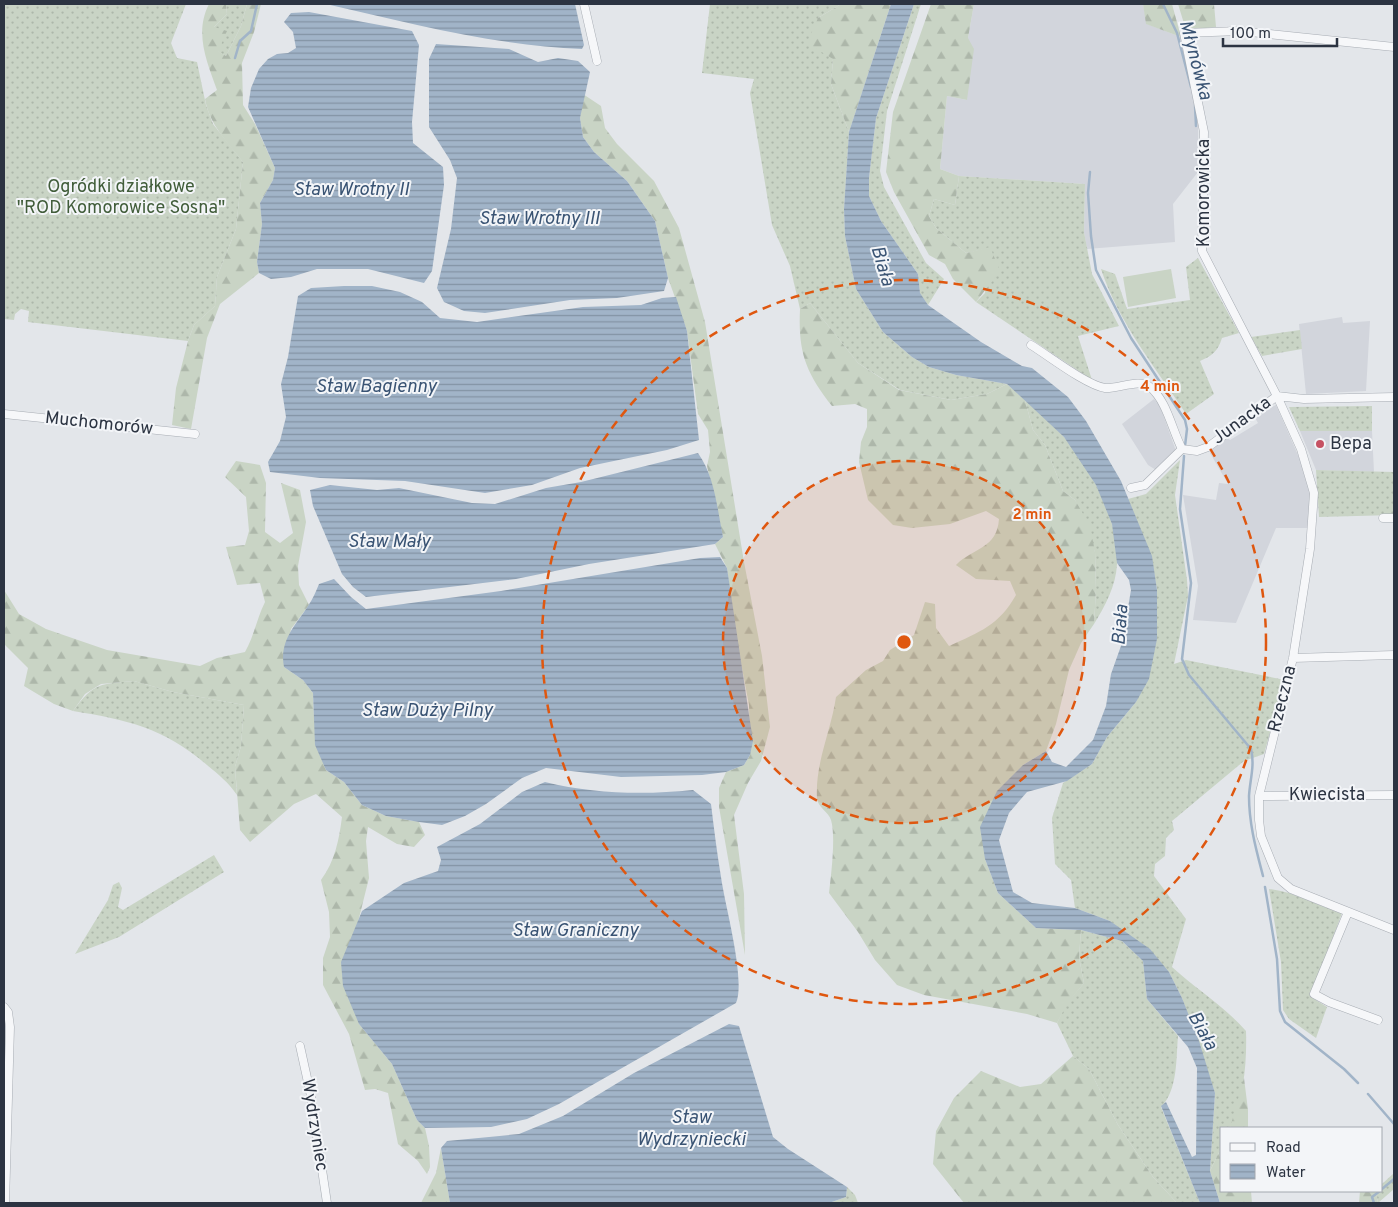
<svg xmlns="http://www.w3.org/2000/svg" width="1398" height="1207" font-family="Overpass,sans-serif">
<defs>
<pattern id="grass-dots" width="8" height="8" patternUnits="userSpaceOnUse" patternTransform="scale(1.25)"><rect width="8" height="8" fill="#c9d4c5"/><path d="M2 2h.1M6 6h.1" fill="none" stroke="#adb7aa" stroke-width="1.8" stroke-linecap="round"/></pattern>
<pattern id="forest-firs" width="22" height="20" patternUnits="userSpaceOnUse" patternTransform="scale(1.25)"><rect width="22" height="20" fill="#c9d4c5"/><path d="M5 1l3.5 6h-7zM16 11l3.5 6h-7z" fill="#adb7aa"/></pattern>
<pattern id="water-rules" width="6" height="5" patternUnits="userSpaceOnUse" patternTransform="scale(1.25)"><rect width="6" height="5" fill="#a1b4c8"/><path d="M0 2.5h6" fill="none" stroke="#8393a4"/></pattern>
</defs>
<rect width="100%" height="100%" fill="#e3e6ea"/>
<!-- built -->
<path fill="#d2d5dc" d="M 974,4 L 1143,4 L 1147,24 L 1181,37 L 1198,122 L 1198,172 L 1173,204 L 1175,242 L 1087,249 L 1084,232 L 1085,184 L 959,176 L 940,169 L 947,96 L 967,100 L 968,38 Z
M 1342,317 L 1343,323 L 1370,321 L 1366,391 L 1306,394 L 1299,324 Z
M 1154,399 L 1160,406 L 1176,451 L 1156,470 L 1148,465 L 1122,424 Z
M 1276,405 L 1305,471 L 1310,494 L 1309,528 L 1276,528 L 1236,623 L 1193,620 L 1198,586 L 1183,495 L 1216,500 L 1219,483 L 1228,484 L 1210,453 L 1213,448 L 1227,437 L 1230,440 L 1258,423 L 1254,416 Z
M 1300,431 L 1372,431 L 1374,472 L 1316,470 Z"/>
<!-- grass -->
<path fill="url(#grass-dots)" d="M 4,4 L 186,4 L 171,43 L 177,58 L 197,62 L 206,105 L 213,124 L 243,162 L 236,229 L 217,277 L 215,306 L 194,325 L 188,341 L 28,322 L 29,311 L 21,309 L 15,314 L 14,320 L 4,319 Z
M 226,4 L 247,4 L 241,26 L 226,56 L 217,51 L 214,27 L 227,14 Z
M 710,4 L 841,4 L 818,18 L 833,59 L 831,84 L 849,132 L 844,209 L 845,236 L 856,289 L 883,332 L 912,357 L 929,367 L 956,375 L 1007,384 L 987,394 L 951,400 L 900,390 L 858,363 L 810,303 L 800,309 L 790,266 L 772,225 L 750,93 L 754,79 L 702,73 Z
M 914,4 L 921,4 L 887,111 L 880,171 L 884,187 L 926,263 L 944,279 L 928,305 L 920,294 L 918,274 L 881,221 L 869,196 L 869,178 L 876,118 Z
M 959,176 L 1085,184 L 1084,232 L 1092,274 L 1119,326 L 1078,336 L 1092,380 L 976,302 L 985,293 L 990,248 L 966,253 L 936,228 L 929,216 L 934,199 L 955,205 Z
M 1198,258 L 1239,333 L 1222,338 C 1218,351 1212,356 1200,361 L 1214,394 L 1186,414 C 1156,368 1118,322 1101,269 L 1115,274 L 1127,309 L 1190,300 L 1186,267 Z
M 1300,330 L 1302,349 L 1262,356 L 1251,337 Z
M 1025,400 C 1038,412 1052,424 1064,437 C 1091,468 1120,522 1117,564 C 1116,586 1105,606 1094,624 L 1096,590 L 1095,552 L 1075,500 L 1063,491 L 1045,445 L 1033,430 Z
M 1372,406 L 1372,431 L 1300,431 L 1289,407 Z
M 1180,460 L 1175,495 L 1187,580 L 1188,596 L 1174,664 L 1186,660 L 1285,680 L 1264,754 L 1244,761 L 1172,821 L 1174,830 L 1166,838 L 1165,856 L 1155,864 L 1154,876 L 1186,919 L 1172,967 C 1196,989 1224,1006 1246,1031 C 1247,1062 1244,1099 1230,1128 L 1222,1128 L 1222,1146 L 1210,1171 L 1215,1093 L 1182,998 L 1169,972 L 1110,921 L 1075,908 L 1071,880 L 1055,864 L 1052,818 L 1063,783 L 1092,764 L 1107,737 L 1136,702 L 1157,639 L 1157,590 L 1151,556 L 1128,499 L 1146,494 Z
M 1316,470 L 1394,472 L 1394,515 L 1319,517 Z
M 134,681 L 173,692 L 244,705 L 241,746 L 235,767 L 237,795 C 229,783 218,774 207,765 C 164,728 128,720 73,711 C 94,682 101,684 134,681 Z
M 214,855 L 224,872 L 119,937 L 75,954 L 108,900 L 113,885 L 119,882 L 122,888 L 118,907 L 123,910 Z
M 1269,889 C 1296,892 1317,906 1342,913 L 1311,997 L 1327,1007 L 1316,1038 L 1289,1019 L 1283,1010 L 1281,962 Z
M 1081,930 L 1122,941 L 1143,961 L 1147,999 L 1178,1036 C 1176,1058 1178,1090 1161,1107 L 1200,1203 L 1177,1203 L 1153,1177 L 1118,1125 L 1089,1069 L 1073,1056 L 1057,1023 L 1066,1004 L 1084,983 L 1079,957 Z
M 1394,1173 L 1394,1189 L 1378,1203 L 1376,1191 L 1382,1191 L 1382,1184 Z
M 847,1187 L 855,1195 L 858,1203 L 829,1203 L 846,1197 Z"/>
<!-- forest -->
<path fill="url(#forest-firs)" d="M 209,4 L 226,4 L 227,14 L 214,27 L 227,31 L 218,51 L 226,56 L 241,26 L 247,4 L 261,4 L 254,32 L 242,63 L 243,105 L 255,124 L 275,168 L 273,180 L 260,203 L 262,224 L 257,262 L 259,273 L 220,304 L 207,338 L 191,429 L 172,425 L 176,388 L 188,341 L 194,325 L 215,306 L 217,277 L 236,229 L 243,162 C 228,143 209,124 205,99 L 217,90 C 207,62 194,33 209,4 Z
M 841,4 L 891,4 L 849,132 L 831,84 L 833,59 L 807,43 L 818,18 Z
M 931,4 L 974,4 L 968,38 L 974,49 L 967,100 L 947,96 L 940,169 L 959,176 L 955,205 L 934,199 L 929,216 L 936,228 L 966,253 L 990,247 L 1000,271 L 976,302 L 953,279 L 945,264 L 929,255 L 894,192 L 886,172 L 893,112 Z
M 1143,4 L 1172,4 L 1181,37 L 1146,24 Z
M 1178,4 L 1214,4 L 1216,27 L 1186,30 Z
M 583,94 L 601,106 L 605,128 L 617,144 L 654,181 L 679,228 L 705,322 L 744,562 L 762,656 L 770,727 L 761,761 L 748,783 L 734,815 L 744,894 L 745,955 L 719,807 L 719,788 L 726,772 L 744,765 L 750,755 L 749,705 L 735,631 L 727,568 L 715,544 L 723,537 L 707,466 L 710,452 L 708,430 L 698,414 L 687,331 L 668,278 L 655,221 L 627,181 L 594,152 L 583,137 L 580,118 Z
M 810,303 L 858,363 L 899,390 L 951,400 L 987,394 L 1007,384 L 1025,400 L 1033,430 L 1045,445 L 1063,491 L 1075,500 L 1090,526 L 1095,552 L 1096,590 L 1094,624 L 1081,643 L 1069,670 L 1056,724 L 1046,751 L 1023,765 L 985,859 L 998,893 L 1036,928 L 1081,930 L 1079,957 L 1084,983 L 1067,1004 L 1057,1023 L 1027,1014 L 924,995 L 897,985 L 875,960 L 858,932 L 829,893 C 831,876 836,836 831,820 C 829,812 817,807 817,798 C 815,763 831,731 836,697 L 866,670 L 883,661 L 890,650 L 914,635 L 925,602 L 935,604 L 936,628 L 949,646 C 980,632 999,625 1016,595 L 1010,581 L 976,579 L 956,565 C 974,547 997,549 999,519 L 986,511 L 950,524 L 912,528 L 893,525 L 868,500 L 859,462 L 861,442 L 867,427 L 867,409 L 855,404 L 832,406 C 805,372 798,351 800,309 Z
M 236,461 L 260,465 L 266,483 L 265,532 L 280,543 L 293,533 L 281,483 L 300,490 L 306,522 L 298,566 L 299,585 L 309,605 L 291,629 L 284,667 L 303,680 L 313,693 L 314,717 L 326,770 L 344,782 L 362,805 L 386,816 L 419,822 L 425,835 L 414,847 L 397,844 L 368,827 L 366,841 L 369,878 L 356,930 L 359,1024 L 392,1064 L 417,1120 L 425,1128 L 429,1146 L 430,1167 L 427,1174 L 418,1161 L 398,1144 L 388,1093 L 375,1089 L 365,1090 L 349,1034 L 323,985 L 323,958 L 330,937 L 329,912 L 321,880 C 335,861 339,840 342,817 L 316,794 L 294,804 L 250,842 L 240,830 L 235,767 L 241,746 L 244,705 L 173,692 L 134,681 L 101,684 L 85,694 L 73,711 L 54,704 L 24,686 L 28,668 L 4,644 L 4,590 L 19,614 L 46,629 L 107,650 L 200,666 L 217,658 L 245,652 C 254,636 257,618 265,602 L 260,583 L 237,585 L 226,547 L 245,545 L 249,531 L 246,497 L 225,477 Z
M 1073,1056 L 1089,1069 L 1118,1125 L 1153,1177 L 1177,1203 L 964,1203 L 933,1164 L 936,1131 L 954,1098 L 981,1071 L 1020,1087 L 1041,1084 Z
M 1244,1078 L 1248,1110 L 1248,1128 L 1230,1128 Z
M 1222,1146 L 1222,1191 L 1251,1191 L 1252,1203 L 1220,1203 L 1210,1171 Z
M 441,1148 L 450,1203 L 421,1203 L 436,1173 Z
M 1360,1191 L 1376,1191 L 1378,1203 L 1359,1203 Z"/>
<!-- pitch -->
<path fill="#c9d4c5" d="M 1171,269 L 1176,298 L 1128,307 L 1123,277 Z"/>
<!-- water -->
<path fill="url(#water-rules)" d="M 326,4 L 575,4 L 584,45 L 582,49 C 496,46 409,23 326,4 Z
M 891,4 L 914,4 L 876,118 L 869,178 L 869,196 L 881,221 L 918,274 L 920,293 L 928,305 L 981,342 L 1022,366 L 1032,368 L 1068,397 L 1086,421 L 1121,481 L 1152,556 L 1157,590 L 1157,639 L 1149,679 L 1136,702 L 1107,737 L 1092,764 L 1067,781 L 1027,792 L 1009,813 L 999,840 L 1013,892 L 1032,903 L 1075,908 L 1110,921 L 1150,949 L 1169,972 L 1182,998 L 1199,1041 L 1215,1093 L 1210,1171 L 1220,1203 L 1200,1203 L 1161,1106 L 1166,1102 L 1192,1157 L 1196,1155 L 1197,1068 L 1188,1047 L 1147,999 L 1143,961 L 1122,941 L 1081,930 L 1036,928 L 998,893 L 985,859 L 980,827 L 997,791 L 1023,765 L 1046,751 L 1052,762 L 1066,767 L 1093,740 L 1106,706 L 1111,674 L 1122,643 L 1131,590 L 1129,580 L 1117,563 L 1112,524 L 1096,485 L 1064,437 L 1007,384 L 956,375 L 929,367 L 912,357 L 883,332 L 856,289 L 845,236 L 844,209 L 849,132 Z
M 309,12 L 412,31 L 419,45 L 412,122 L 413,143 L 443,167 L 444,185 L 432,271 L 424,283 L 368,269 L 317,269 L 291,277 L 271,279 L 259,273 L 257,262 L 262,224 L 260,203 L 273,180 L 275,168 L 248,107 L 251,88 L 259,69 L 268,59 L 277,54 L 288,53 L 296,48 L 293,32 L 284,22 L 291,13 Z
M 436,44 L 509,49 L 538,62 L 558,58 L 578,61 L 590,72 L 580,118 L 583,137 L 594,152 L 627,181 L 655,221 L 668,278 L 664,291 L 617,298 L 570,300 L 485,313 L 464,311 L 444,302 L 437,288 L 451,229 L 457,178 L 450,160 L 429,127 L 429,59 Z
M 344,286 L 372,286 L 400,292 L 422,302 L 440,318 L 477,322 L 583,307 L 641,305 L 662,298 L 676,297 L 687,331 L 699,440 L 667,450 L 580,468 L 532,485 L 485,493 L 405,481 L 320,478 L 270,472 L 268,462 L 280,441 L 286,417 L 281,384 L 288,357 L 298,296 L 311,288 Z
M 698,453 C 715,477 717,508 723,537 L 715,544 L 589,564 L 516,579 L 366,597 L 353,587 L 342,574 L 313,506 L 310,490 L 330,485 L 377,490 L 399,488 L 472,503 L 495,504 L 546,488 L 581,482 Z
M 720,557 L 727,568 L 753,741 L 750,755 L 744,765 L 726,772 L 702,775 L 621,777 L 546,768 L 522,778 L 486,804 L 465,816 L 442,825 L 419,822 L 386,816 L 362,805 L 344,782 L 326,770 L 315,745 L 313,693 L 303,680 L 284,667 C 279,641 295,626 308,606 C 313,599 316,591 319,584 L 334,579 L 351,597 L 366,609 L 501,591 L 700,558 Z
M 545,782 C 594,794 644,795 693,790 L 711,804 C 714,829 717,853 721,877 C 725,906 746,980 736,1003 L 559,1104 L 527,1119 L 491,1127 L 425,1128 L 417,1120 L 392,1064 L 359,1024 L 343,986 L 341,962 L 362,911 L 404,883 L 438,871 L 441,860 L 437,847 L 480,824 L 522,792 Z
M 729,1024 L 739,1026 L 773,1137 L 788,1149 L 847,1187 L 846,1197 L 829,1203 L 450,1203 L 441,1148 L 447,1141 L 519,1134 L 563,1116 L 634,1073 Z"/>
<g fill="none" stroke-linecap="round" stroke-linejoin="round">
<!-- stream -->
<path stroke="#a1b4c8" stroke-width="2.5" d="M 1163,4 L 1177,33 L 1191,87
M 235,58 L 240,41 L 251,31 L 257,4
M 1195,105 L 1196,126
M 1090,172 L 1088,193 L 1091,236 L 1096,270 L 1131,338 L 1185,420 L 1187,429 L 1185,446
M 1184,456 L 1180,509 L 1191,583 L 1182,659 L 1189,675 L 1251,749 C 1255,766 1250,779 1249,796 C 1249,824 1256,849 1263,876
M 1265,887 L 1277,959 L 1280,1011 L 1285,1022 L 1344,1069 L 1358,1083
M 1368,1094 L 1394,1124
M 1382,1189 L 1394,1179
M 1374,1203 L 1372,1197 L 1380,1191"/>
<defs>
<path id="minor" d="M 584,4 L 597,61
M 1394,47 L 1240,31 L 1184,33 L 1204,132 L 1202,251 L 1277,396 L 1301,449 L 1314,493 L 1310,549 L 1293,658 L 1259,796 L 1259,820 L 1261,836 L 1278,878 L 1291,889 L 1394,930
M 1031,345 C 1049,356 1086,385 1105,388 C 1118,389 1140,378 1150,387 C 1167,401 1172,430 1182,449
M 4,414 L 195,434
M 1131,488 L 1145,485 L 1182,449 L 1197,451 L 1208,447 L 1277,396 L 1304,399 L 1394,397
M 1383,518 L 1394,518
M 1293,658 L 1394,655
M 1259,796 L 1394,795
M 1348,912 L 1314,994 L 1329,1002 L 1378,1020
M 4,1007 L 8,1012 L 10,1027 L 5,1203
M 300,1046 L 311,1096 L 327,1203"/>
</defs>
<!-- minor casing -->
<use href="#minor" stroke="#a8adb4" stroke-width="9"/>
<!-- minor -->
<use href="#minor" stroke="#f6f7f9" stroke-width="8"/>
</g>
<!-- distance rings -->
<circle cx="904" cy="642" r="181" fill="#df570f" fill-opacity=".12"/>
<g fill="none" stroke="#df570f" stroke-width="2.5" stroke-dasharray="9 6">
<circle cx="904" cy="642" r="181"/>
<circle cx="904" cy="642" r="362"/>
</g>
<!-- markers -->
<circle fill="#c65263" stroke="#f3f5f8" stroke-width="2" cx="1320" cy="444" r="5"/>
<g text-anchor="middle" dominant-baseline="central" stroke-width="4" stroke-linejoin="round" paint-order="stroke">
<!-- park labels -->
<g font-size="18" fill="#415d3a" stroke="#f3f5f8">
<text x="121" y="187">Ogródki działkowe<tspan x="121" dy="21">"ROD Komorowice Sosna"</tspan></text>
</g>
<!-- street labels -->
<g font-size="18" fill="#2c3442" stroke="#f3f5f8">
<text transform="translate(1204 193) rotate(-90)">Komorowicka</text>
<text transform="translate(1242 421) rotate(-36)">Junacka</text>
<text transform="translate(99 424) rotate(6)">Muchomorów</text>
<text transform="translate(1283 699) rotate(-76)">Rzeczna</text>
<text x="1327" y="795">Kwiecista</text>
<text transform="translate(314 1125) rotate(81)">Wydrzyniec</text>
</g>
<!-- poi labels -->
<g font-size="18" fill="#2c3442" stroke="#f3f5f8" text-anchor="start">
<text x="1330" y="444">Bepa</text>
</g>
<!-- water labels -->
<g font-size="19" font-style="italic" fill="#395373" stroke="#f3f5f8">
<text transform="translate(1195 60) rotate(75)">Młynówka</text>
<text x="351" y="190">Staw Wrotny II</text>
<text x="539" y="219">Staw Wrotny III</text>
<text transform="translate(882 266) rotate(73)">Biała</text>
<text x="376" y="387">Staw Bagienny</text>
<text x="389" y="542">Staw Mały</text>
<text transform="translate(1121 625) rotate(-86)">Biała</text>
<text x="427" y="711">Staw Duży Pilny</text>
<text x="575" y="931">Staw Graniczny</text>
<text transform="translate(1202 1031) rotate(61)">Biała</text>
<text x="691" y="1118">Staw<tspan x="691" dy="22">Wydrzyniecki</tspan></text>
</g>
</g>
<circle cx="904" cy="642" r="8" fill="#df570f" stroke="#f3f5f8" stroke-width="2.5"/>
<g font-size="15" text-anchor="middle" font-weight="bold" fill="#df570f" stroke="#f3f5f8" stroke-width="4" stroke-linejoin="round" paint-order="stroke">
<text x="1160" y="391">4 min</text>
<text x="1032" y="519">2 min</text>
</g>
<!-- border -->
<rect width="1398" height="1207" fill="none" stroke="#2c3442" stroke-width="10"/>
<!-- legend -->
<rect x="1220" y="1127" width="162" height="65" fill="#f3f5f8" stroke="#a3a8af"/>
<rect x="1230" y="1143" width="25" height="8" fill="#f6f7f9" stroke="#a3a8af"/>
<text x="1266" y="1152" font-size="15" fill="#2c3442">Road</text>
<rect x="1230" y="1164" width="25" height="15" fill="url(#water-rules)" stroke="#a3a8af"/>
<text x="1266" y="1177" font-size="15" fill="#2c3442">Water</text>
<!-- scale -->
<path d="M1223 38v8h114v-8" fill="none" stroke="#2c3442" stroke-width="2.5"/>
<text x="1230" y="38" font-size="15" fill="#2c3442" stroke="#f3f5f8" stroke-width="4" paint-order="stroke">100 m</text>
</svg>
